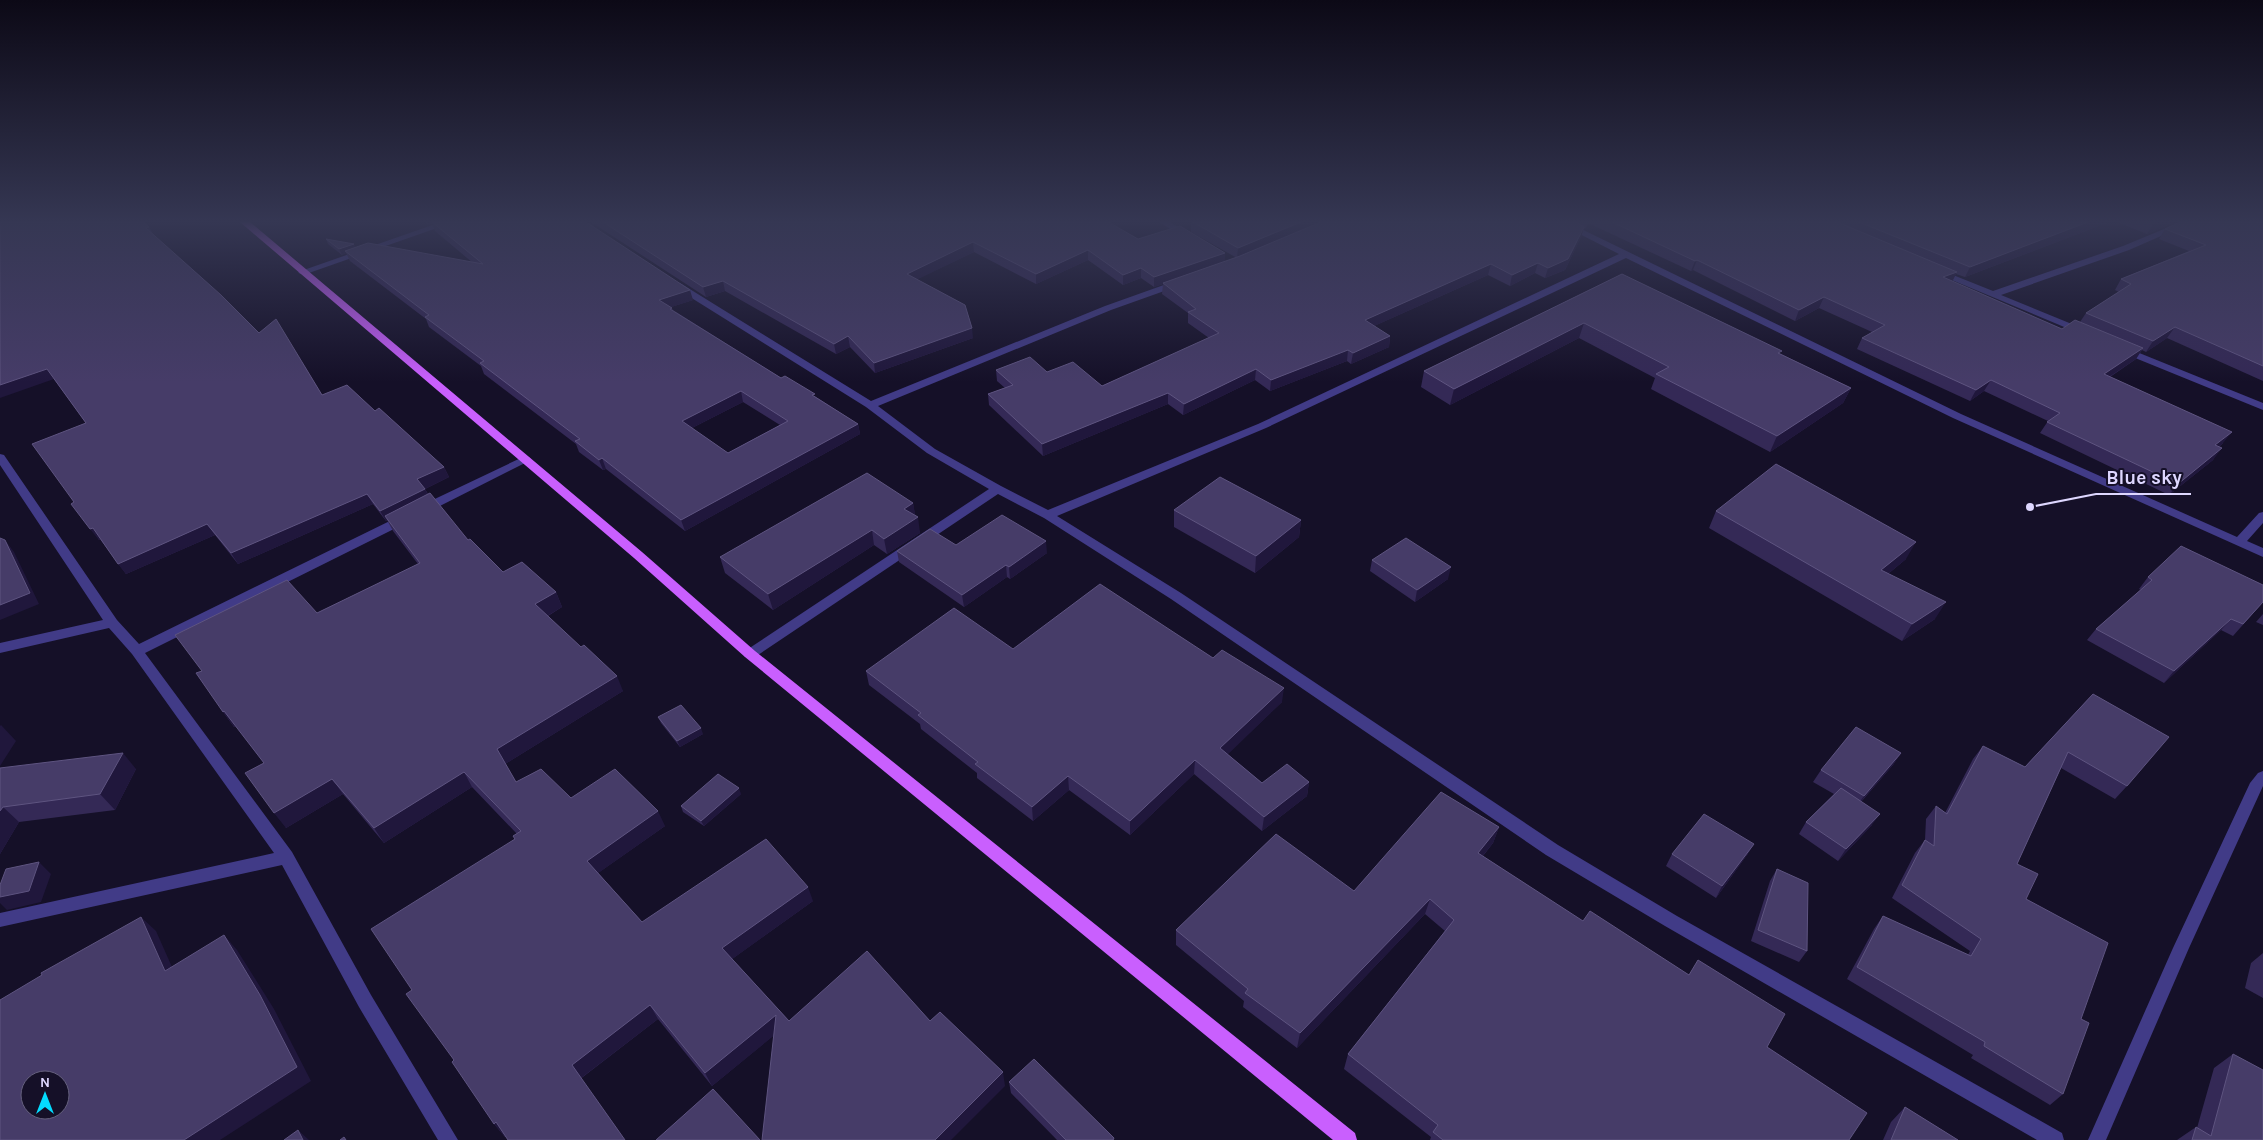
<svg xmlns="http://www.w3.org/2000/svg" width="2263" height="1140" font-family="Karla,sans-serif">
<rect width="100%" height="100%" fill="#151028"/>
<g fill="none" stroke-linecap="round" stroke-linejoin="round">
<!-- minor -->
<path fill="#413b87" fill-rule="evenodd" d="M 441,222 L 454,222 L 306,274 L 300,274 L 298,272 Z
M 1159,222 L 1170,222 L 1192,236 L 1185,238 Z
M 1556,222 L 1567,222 L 1961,414 L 2237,537 L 2259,513 L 2263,512 L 2263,523 L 2247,541 L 2263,548 L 2263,557 L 1953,418 L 1626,258 L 1266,428 L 1057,516 L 1181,593 L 1558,845 L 1677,916 L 2062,1133 L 2064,1140 L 2037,1140 L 1665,926 L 1546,855 L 1171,599 L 1044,518 L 998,494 L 755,657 L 745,657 L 743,654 L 745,651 L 989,489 L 927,453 L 866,407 L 674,287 L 674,283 L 680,283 L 871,401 L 1105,306 L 1175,281 L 1181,281 L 1181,285 L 1111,310 L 878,406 L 935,449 L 1001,486 L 1048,510 L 1258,424 L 1619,254 Z
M 2181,222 L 2193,222 L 2129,250 L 2001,295 L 2084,329 L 2084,333 L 2081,334 L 1935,273 L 1937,271 L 1943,271 L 1993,291 L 2123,246 Z
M 2122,346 L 2263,403 L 2263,410 L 2118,351 L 2117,349 Z
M 0,454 L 4,455 L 117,620 L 139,644 L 400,516 L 408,516 L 410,519 L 408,522 L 145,653 L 292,852 L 371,995 L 458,1140 L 438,1140 L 359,1007 L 282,865 L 0,927 L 0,913 L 274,853 L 132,654 L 109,628 L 0,653 L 0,643 L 103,620 L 0,465 Z
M 525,456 L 529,457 L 531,459 L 529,461 L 428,512 L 420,512 L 418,509 L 420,506 Z
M 2263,771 L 2263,786 L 2189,948 L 2106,1140 L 2088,1140 L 2173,948 L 2250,783 L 2258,773 Z"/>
<!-- major -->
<path fill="#c95ffe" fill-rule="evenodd" d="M 240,222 L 250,222 L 642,552 L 755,651 L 1355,1133 L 1357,1140 L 1333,1140 L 745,657 L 634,558 Z"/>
</g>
<!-- wall -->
<path fill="#342956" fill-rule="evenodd" d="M 425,222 L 586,222 L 693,300 L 671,307 L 673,310 L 781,378 L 816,397 L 858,424 L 860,434 L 685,531 L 606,469 L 603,470 L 579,452 L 576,444 L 484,374 L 481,366 L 429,327 L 426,319 L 350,261 L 346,253 L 342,255 L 328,244 L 326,239 L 356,247 L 473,263 L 435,231 L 432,223 L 428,225 ZM 743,402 L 780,425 L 728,453 L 692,428 Z
M 591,222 L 1109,222 L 1117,227 L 1138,239 L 1225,253 L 1225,262 L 1237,258 L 1191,232 L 1191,222 L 2109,222 L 1965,277 L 1956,274 L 1952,281 L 2062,329 L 2080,322 L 2086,313 L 2119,292 L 2115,290 L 2121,279 L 2189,251 L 2159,239 L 2165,229 L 2263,222 L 2263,381 L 2167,338 L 2146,352 L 2142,350 L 2136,359 L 2110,377 L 2223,443 L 2219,447 L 2213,460 L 2169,495 L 2040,433 L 2048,421 L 1984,391 L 1970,401 L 1857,349 L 1862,338 L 1872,332 L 1819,308 L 1795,321 L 1693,270 L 1691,271 L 1588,223 L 1585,229 L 1584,228 L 1581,237 L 1565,270 L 1545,278 L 1535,273 L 1510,286 L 1488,275 L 1374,326 L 1390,336 L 1389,347 L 1351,364 L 1347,361 L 1270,391 L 1255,380 L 1183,415 L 1168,404 L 1043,456 L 989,405 L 988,394 L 1005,388 L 997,381 L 996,370 L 1047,372 L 1102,386 L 1209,338 L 1188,323 L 1188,313 L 1162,294 L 1163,284 L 1154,287 L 1141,278 L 1123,285 L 1088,260 L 1036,284 L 974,252 L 917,279 L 973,338 L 875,373 L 850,347 L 836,354 L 725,291 L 706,297 Z
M 2117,222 L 2175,222 L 2147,234 Z
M 149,227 L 153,234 L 259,333 L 322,395 L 375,411 L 444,467 L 449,477 L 425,489 L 428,494 L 468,540 L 503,572 L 556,592 L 562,607 L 548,616 L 623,691 L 505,764 L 516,782 L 665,826 L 598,873 L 642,922 L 813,901 L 732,959 L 789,1021 L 930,1021 L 1005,1086 L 774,1035 L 712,1086 L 658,1019 L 505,1137 L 494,1124 L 454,1060 L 412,990 L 515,839 L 513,836 L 517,834 L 472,787 L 384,843 L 343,794 L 286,828 L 264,763 L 236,726 L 234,727 L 223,712 L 317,613 L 418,564 L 393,531 L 387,520 L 386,521 L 373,504 L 238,564 L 215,535 L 126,574 L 100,539 L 99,540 L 74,502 L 86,423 L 54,379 Z
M 1622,274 L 1781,354 L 1851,388 L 1843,403 L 1770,452 L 1651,389 L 1655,378 L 1579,338 L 1450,405 L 1421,387 L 1424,371 Z
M 913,503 L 915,516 L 920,533 L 887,554 L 874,545 L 773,610 L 725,573 L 720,557 Z
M 1174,510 L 1301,520 L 1299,537 L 1255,573 L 1174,527 Z
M 1716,511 L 1906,559 L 1888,574 L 1935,619 L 1902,641 L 1709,528 Z
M 956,545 L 1047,553 L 1010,579 L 1007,577 L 964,607 L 899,562 L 897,551 Z
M 1372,560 L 1448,579 L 1415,602 L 1370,571 Z
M 2148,577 L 2263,602 L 2233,636 L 2221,630 L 2164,683 L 2087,640 L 2096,629 L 2141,590 L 2139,589 Z
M 2263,614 L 2263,625 L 2256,622 Z
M 1013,649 L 1282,702 L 1227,754 L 1262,783 L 1309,782 L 1307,796 L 1262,831 L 1194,774 L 1130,835 L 1069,790 L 1033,821 L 977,778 L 977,773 L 921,729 L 920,724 L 869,685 L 866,671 Z
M 2093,694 L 2127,786 L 2115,799 L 2061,768 L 2017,864 L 2026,899 L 2081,1019 L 2063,1094 L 2050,1105 L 1971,1058 L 1973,1055 L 1847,979 L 1874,929 L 1883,916 L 1968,955 L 1970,951 L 1892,898 L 1915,853 L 1925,840 L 1926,819 L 1936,806 L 1945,813 L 1973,759 L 1983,746 L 2025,767 Z
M 658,717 L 703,734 L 680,747 L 661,723 Z
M 1901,753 L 1893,765 L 1861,802 L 1872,825 L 1838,861 L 1799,834 L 1806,822 L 1834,794 L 1813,782 L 1821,770 Z
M 0,768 L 136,769 L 115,810 L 19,822 L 0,854 Z
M 741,794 L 704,826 L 683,812 L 681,806 Z
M 1499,827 L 1493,843 L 1483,856 L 1767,1047 L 1849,1140 L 1430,1140 L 1431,1137 L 1344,1069 L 1348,1054 L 1445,931 L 1425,914 L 1297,1048 L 1243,1007 L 1244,1001 L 1176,945 L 1176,930 L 1354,891 Z
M 1754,844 L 1747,855 L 1716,898 L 1666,866 L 1672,854 Z
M 1777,869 L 1807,951 L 1799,962 L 1751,941 L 1770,881 Z
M 2263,953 L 2263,998 L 2245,988 L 2251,963 Z
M 2233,1054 L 2263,1140 L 2177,1140 L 2196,1127 L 2197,1128 L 2214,1068 Z
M 1009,1082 L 1114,1138 L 1114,1140 L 1057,1140 L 1011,1093 Z
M 1905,1107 L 1958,1140 L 1883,1140 L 1891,1122 Z"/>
<!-- shaded-wall -->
<path fill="#20173c" d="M 427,222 L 431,222 L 432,223 L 428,225 Z
M 1301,222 L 1325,222 L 1237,258 L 1238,248 Z
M 2088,222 L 2109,222 L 1965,277 L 1970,267 Z
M 2157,222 L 2175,222 L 2147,234 L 2153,224 Z
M 1584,227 L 1581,237 L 1565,270 L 1545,278 L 1548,268 Z
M 973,242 L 974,252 L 908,284 L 907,274 Z
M 354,244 L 357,249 L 345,251 L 346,253 L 342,255 L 339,249 Z
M 1088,250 L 1088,260 L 1036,284 L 1036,274 Z
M 1225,253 L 1225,263 L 1154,287 L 1154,277 Z
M 1697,260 L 1693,270 L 1691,271 L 1695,261 Z
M 1538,263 L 1535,273 L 1510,286 L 1512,275 Z
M 1491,264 L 1488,275 L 1363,331 L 1365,320 Z
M 1141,268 L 1141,278 L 1123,285 L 1123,275 Z
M 1957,272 L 1952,282 L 1943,277 Z
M 723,281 L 725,291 L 706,297 L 703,287 Z
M 690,290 L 693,300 L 662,310 L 659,300 Z
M 1824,297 L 1819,308 L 1795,321 L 1799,310 Z
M 1584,323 L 1579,338 L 1450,405 L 1454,389 Z
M 2175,327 L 2167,338 L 2146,352 L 2153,341 Z
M 972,328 L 973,338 L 875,373 L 874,363 Z
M 848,336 L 850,347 L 836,354 L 834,344 Z
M 1390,336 L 1389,347 L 1351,364 L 1353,353 Z
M 2143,348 L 2136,359 L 2097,385 L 2104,374 Z
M 1348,350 L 1347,361 L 1270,391 L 1271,380 Z
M 47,369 L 54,379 L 0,398 L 0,385 Z
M 1256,369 L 1255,380 L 1183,415 L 1184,404 Z
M 1991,380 L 1984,391 L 1970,401 L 1976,390 Z
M 1851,388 L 1843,403 L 1770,452 L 1777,436 Z
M 741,391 L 743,402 L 686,431 L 682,421 Z
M 1168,393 L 1168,404 L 1043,456 L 1042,444 Z
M 858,424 L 860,434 L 685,531 L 681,520 Z
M 2232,432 L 2223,443 L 2207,457 L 2215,445 Z
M 2222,448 L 2213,460 L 2169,495 L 2178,484 Z
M 602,458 L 606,469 L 603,470 L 599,460 Z
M 444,467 L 449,477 L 425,489 L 430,499 L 385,516 L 387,520 L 386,521 L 380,511 L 417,479 Z
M 367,494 L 373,504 L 238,564 L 231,553 Z
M 913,503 L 916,518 L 918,517 L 920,533 L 887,554 L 884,539 L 904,509 Z
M 1301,520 L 1299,537 L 1255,573 L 1256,556 Z
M 207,524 L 215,535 L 126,574 L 118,564 Z
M 93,528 L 101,539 L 99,540 L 90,529 Z
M 872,530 L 874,545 L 773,610 L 768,594 Z
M 5,540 L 14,552 L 39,604 L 0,620 L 0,605 Z
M 1046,541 L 1047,553 L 1010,579 L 1009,567 Z
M 1916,542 L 1906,559 L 1872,587 L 1881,570 Z
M 1006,565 L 1007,577 L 964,607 L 962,595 Z
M 1451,567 L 1448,579 L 1415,602 L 1417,590 Z
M 556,592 L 562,607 L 542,619 L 535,604 Z
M 1946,602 L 1935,619 L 1902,641 L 1912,624 Z
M 2231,619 L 2221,630 L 2164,683 L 2174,671 Z
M 617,676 L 623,691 L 505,764 L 497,749 Z
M 1284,688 L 1282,702 L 1219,763 L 1220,748 Z
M 224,711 L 236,726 L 234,727 L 223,712 Z
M 1,725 L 16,741 L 0,766 L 0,726 Z
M 701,728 L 703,734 L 680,747 L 677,741 Z
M 123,753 L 136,769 L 115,810 L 100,794 Z
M 1901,753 L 1893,765 L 1856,807 L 1864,796 Z
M 1195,760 L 1194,774 L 1130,835 L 1130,821 Z
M 464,772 L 472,787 L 384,843 L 374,828 Z
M 1068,776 L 1069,790 L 1033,821 L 1032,807 Z
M 332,779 L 343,794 L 286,828 L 274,813 Z
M 1309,782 L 1307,796 L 1262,831 L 1264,817 Z
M 739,788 L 741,794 L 704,826 L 701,821 Z
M 3,807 L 19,822 L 0,854 L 0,811 Z
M 658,811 L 665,826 L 594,876 L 587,861 Z
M 1880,814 L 1872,825 L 1838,861 L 1846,849 Z
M 1499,827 L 1493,843 L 1473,868 L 1478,853 Z
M 1754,844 L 1747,855 L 1716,898 L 1722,886 Z
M 39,862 L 51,874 L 41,902 L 7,910 L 0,903 L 0,897 Z
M 808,887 L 813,901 L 728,962 L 722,948 Z
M 1430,899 L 1425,914 L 1297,1048 L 1300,1033 Z
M 141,917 L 156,931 L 180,985 L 165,971 Z
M 224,935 L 237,950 L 274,1009 L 311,1081 L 220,1140 L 184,1140 Z
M 650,1005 L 658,1019 L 581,1078 L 572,1065 Z
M 776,1015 L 782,1029 L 712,1086 L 705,1073 Z
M 1003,1072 L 1005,1086 L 951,1140 L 935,1140 Z
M 496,1122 L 507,1135 L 505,1137 L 494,1124 Z
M 298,1130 L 309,1140 L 303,1140 Z"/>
<!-- building -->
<path fill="#463c68" stroke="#5e5480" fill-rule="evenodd" d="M 0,222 L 143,222 L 149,227 L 146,228 L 221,295 L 259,333 L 276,319 L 322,395 L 347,385 L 375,411 L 379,408 L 444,467 L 417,479 L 425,489 L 380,511 L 367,494 L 231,553 L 207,524 L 118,564 L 93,528 L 90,529 L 71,504 L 74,502 L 32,444 L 86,423 L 47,369 L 0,385 Z
M 432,222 L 586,222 L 690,290 L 659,300 L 672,308 L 670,309 L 781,378 L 785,376 L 815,394 L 812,395 L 858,424 L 681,520 L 602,458 L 599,460 L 575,441 L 580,439 L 480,363 L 484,361 L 425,317 L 429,315 L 345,251 L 368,243 L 483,264 ZM 741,391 L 788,421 L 728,453 L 682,421 Z
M 603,222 L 1109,222 L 1117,227 L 1138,239 L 1180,226 L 1225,253 L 1154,277 L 1141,268 L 1123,275 L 1088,250 L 1036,274 L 973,242 L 907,274 L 965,305 L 972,328 L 874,363 L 848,336 L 834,344 L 723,281 L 703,287 Z
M 1193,222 L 1301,222 L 1238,248 Z
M 1321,222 L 1576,222 L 1584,227 L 1568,259 L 1548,268 L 1538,263 L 1512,275 L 1491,264 L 1365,320 L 1390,336 L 1353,353 L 1348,350 L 1271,380 L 1256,369 L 1184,404 L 1168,393 L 1042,444 L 988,394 L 1013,385 L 996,370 L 1030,357 L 1047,372 L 1073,362 L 1102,386 L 1219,333 L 1188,312 L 1196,309 L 1163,283 L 1240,256 Z
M 1612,222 L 1837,222 L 1957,272 L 1943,277 L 2062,329 L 2075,320 L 2143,348 L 2104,374 L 2232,432 L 2215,445 L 2222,448 L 2178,484 L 2047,422 L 2060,413 L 1991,380 L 1976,390 L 1862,338 L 1885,325 L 1824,297 L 1799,310 L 1697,260 L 1695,261 Z
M 1859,222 L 2088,222 L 1970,267 Z
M 2180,222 L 2263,222 L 2263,366 L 2175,327 L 2153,341 L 2086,313 L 2131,284 L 2121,279 L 2206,245 L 2165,229 Z
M 326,239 L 354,244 L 339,249 Z
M 1622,274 L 1782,351 L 1778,353 L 1851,388 L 1777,436 L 1656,374 L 1669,367 L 1584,323 L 1454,389 L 1424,371 Z
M 1776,464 L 1916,542 L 1881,570 L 1946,602 L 1912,624 L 1716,511 Z
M 867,473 L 913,503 L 904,509 L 918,517 L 884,539 L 872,530 L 768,594 L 720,557 Z
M 1220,477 L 1301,520 L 1256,556 L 1174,510 Z
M 430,493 L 468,540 L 470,539 L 503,572 L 522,562 L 556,592 L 535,604 L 581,647 L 584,645 L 617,676 L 497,749 L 516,782 L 541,769 L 571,798 L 615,769 L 658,811 L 587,861 L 642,922 L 766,839 L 808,887 L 722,948 L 789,1021 L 867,951 L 930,1021 L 940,1012 L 1003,1072 L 935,1140 L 762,1140 L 776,1015 L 705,1073 L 650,1005 L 572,1065 L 625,1140 L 508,1140 L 496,1122 L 494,1124 L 452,1062 L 454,1060 L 406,994 L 412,990 L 371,929 L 515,839 L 513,836 L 521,831 L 464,772 L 374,828 L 332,779 L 274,813 L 245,773 L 264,763 L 224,711 L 223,712 L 196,673 L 202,671 L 175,635 L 287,580 L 317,613 L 420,563 L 385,516 Z
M 1002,515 L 1046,541 L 1009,567 L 1006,565 L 962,595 L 897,551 L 930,529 L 956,545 Z
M 0,538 L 5,540 L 30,593 L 0,605 Z
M 1406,538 L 1451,567 L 1417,590 L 1372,560 Z
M 2181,546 L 2263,585 L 2263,602 L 2243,624 L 2231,619 L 2174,671 L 2096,629 L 2152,580 L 2148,577 Z
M 1100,584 L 1213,658 L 1222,650 L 1284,688 L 1220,748 L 1262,783 L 1287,764 L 1309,782 L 1264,817 L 1195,760 L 1130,821 L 1068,776 L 1032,807 L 975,764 L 978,762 L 918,715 L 921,713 L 866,671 L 954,608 L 1013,649 Z
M 2093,694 L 2169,737 L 2127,786 L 2068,752 L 2017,864 L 2038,874 L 2026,899 L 2108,943 L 2081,1019 L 2089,1023 L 2063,1094 L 1984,1046 L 1985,1042 L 1857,967 L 1883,916 L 1971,956 L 1981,939 L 1902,885 L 1925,840 L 1934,846 L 1936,806 L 1947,814 L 1983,746 L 2025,767 Z
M 681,705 L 701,728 L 677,741 L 658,717 Z
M 1856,727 L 1901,753 L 1864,796 L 1821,770 Z
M 123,753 L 100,794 L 3,807 L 0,811 L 0,768 Z
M 718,774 L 739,788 L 701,821 L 681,806 Z
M 1841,788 L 1880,814 L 1846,849 L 1806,822 Z
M 1441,792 L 1499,827 L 1478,853 L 1583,921 L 1590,911 L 1689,975 L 1698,960 L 1785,1014 L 1767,1047 L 1867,1113 L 1849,1140 L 1443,1140 L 1433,1132 L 1438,1125 L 1348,1054 L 1454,920 L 1430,899 L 1300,1033 L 1245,993 L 1248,989 L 1176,930 L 1276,834 L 1354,891 Z
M 1704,814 L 1754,844 L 1722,886 L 1672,854 Z
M 39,862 L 29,891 L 0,897 L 0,885 L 6,869 Z
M 1777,869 L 1808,883 L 1807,951 L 1758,930 Z
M 141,917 L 165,971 L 224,935 L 260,995 L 297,1067 L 184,1140 L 0,1140 L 0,1000 L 42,975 L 41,973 ZM 30,1080 L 60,1080 L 60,1110 L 30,1110 Z
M 2233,1054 L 2263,1070 L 2263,1140 L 2192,1140 L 2196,1127 L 2211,1136 Z
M 1034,1059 L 1114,1138 L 1113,1140 L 1066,1140 L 1009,1082 Z
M 713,1089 L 760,1140 L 656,1140 Z
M 1905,1107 L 1958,1140 L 1891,1140 Z
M 298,1130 L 303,1140 L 284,1140 Z
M 344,1137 L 346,1140 L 340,1140 Z"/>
<!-- sky -->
<linearGradient id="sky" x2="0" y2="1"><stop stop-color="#0c0916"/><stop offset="0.58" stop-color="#353753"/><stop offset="1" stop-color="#353753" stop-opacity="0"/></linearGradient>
<rect width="2263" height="382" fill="url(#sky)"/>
<!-- callouts -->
<path fill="none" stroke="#ded7ff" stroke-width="2" d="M2030 507L2096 494H2191"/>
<circle fill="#ded7ff" stroke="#151028" stroke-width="2" cx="2030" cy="507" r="5"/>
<g font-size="19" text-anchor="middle" font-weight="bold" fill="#ded7ff" stroke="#151028" stroke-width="4" stroke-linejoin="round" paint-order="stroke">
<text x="2144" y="484">Blue sky</text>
</g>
<!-- north arrow -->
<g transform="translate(45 1095)"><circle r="24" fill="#151028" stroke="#65607e"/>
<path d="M0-4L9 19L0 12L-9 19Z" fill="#04dbfe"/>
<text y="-8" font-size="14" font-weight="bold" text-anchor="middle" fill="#ded7ff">N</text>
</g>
</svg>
